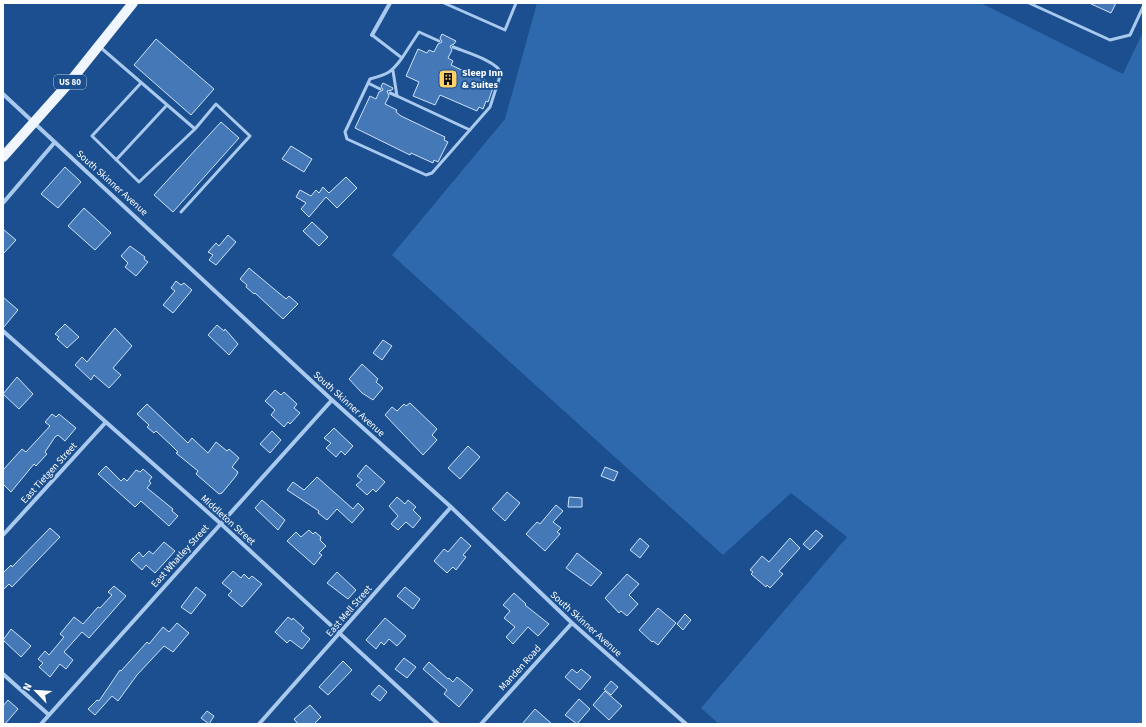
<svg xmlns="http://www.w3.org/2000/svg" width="1146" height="727" font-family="'Source Sans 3',sans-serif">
<rect width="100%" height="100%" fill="#1b4f8f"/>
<!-- green -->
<path fill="#2e69ad" d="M 537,3 L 981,3 L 1123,74 L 1143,32 L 1143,724 L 719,724 L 701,708 L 847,537 L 791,493 L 723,555 L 392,255 L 505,119 Z"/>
<!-- building -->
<path fill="#4478b7" stroke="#cfe3fa" d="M 1089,3 L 1116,3 L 1111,13 Z
M 442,34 L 456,41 L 454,44 L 450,46 L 452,50 L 448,58 L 453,61 L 451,65 L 466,72 L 466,70 L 494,85 L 488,102 L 486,101 L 483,109 L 479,107 L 477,111 L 440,95 L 435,105 L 413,96 L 419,82 L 406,76 L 418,49 L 427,53 L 429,50 L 434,52 L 438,44 L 442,42 L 440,38 Z
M 156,39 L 214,89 L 191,115 L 134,65 Z
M 383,83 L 393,88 L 392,90 L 387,91 L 389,96 L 385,104 L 397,110 L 396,112 L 401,116 L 445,137 L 444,140 L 448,142 L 438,162 L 434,160 L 433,163 L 411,153 L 410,155 L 355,128 L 370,96 L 376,99 L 379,92 L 383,90 L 381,86 Z
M 221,122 L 239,138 L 173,212 L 154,195 Z
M 291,146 L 312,159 L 304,172 L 282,159 Z
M 65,167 L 81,182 L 58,208 L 41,194 Z
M 346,177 L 357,188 L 337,208 L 326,197 L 309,217 L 301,209 L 306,203 L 296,197 L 300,190 L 311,196 L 316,190 L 319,193 L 323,187 L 329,193 Z
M 84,208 L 111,233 L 95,250 L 68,226 Z
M 312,222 L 328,237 L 319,246 L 303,231 Z
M 3,229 L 16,240 L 3,254 Z
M 228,235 L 236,242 L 216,265 L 209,260 L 213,255 L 208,252 L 216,243 L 219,246 Z
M 130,246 L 145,257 L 144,259 L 148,262 L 136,276 L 125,267 L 128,263 L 121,256 Z
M 249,268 L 286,299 L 289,296 L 298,304 L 283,319 L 255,293 L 254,294 L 246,287 L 247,285 L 240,279 Z
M 176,281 L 181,285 L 184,283 L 192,290 L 173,313 L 163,305 L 175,291 L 171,288 Z
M 3,297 L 18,310 L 3,328 Z
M 65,324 L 79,337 L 67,348 L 57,339 L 59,337 L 55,334 Z
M 217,325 L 224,331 L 225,329 L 238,344 L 229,355 L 208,335 Z
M 115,328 L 132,346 L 113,368 L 121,375 L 109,388 L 94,375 L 91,380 L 75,365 L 82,357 L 87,362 Z
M 383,340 L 392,346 L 382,360 L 373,353 Z
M 362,364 L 378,379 L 376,382 L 383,388 L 373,400 L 362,393 L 349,379 Z
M 17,377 L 33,394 L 19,409 L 3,394 Z
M 275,390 L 281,395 L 284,392 L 297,404 L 294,408 L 300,413 L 290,424 L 288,422 L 284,427 L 271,415 L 275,410 L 265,401 Z
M 410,403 L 437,429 L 432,435 L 437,440 L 423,455 L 385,415 L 392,407 L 397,411 L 404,404 L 406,406 Z
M 147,404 L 188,443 L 192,438 L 208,453 L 216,442 L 227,451 L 229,449 L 239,458 L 232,467 L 238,472 L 236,476 L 222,493 L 219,494 L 196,474 L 198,471 L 176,453 L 178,452 L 172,446 L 156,431 L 154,433 L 147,427 L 149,425 L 137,414 Z
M 52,414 L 56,417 L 59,414 L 76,428 L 65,441 L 58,435 L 55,437 L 45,452 L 47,454 L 36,466 L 34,464 L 11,492 L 3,484 L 3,470 L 22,449 L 26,452 L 50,426 L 45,422 Z
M 334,428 L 353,446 L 345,455 L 341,451 L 336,457 L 326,448 L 331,443 L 324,438 Z
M 272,431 L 281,440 L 270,453 L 260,444 Z
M 468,446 L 480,457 L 460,479 L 448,468 Z
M 366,465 L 385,482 L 376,492 L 373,489 L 367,495 L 356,485 L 362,480 L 357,476 Z
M 106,466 L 121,481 L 124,478 L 127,481 L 136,470 L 140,472 L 143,469 L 152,477 L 149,481 L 151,483 L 147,488 L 173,509 L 172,511 L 178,516 L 169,526 L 141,501 L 135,507 L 98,474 Z
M 605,467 L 618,472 L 614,481 L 601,476 Z
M 317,477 L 353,509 L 358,503 L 364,509 L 352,523 L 337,509 L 327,520 L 318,513 L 319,511 L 287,490 L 293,482 L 304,490 Z
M 507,492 L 520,503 L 505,521 L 492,509 Z
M 397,497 L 405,504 L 408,500 L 416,507 L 413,510 L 421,518 L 413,528 L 406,522 L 398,530 L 391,524 L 398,516 L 389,506 Z
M 569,497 L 582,498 L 582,507 L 568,507 Z
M 262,500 L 285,520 L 278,530 L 255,508 Z
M 556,505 L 563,511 L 553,522 L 561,528 L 557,532 L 560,534 L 545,551 L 526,534 L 537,522 L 540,524 Z
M 50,528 L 60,537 L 12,587 L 9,584 L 3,590 L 3,573 L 11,565 L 12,567 Z
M 309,530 L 313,534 L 315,532 L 321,537 L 320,540 L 326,546 L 319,553 L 322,555 L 314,565 L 287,541 L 296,532 L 301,537 Z
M 816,530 L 823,536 L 810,550 L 803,544 Z
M 461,537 L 471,546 L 463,555 L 466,557 L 456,570 L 453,567 L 447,573 L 434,561 L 444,549 L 448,552 Z
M 640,538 L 649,546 L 640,558 L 630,550 Z
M 790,538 L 800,548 L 779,571 L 783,574 L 770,588 L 767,585 L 766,587 L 751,574 L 753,572 L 750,570 L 762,556 L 769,562 Z
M 164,542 L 175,551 L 155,573 L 146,565 L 142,570 L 131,560 L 139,552 L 143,557 L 149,551 L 153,554 Z
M 577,553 L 602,573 L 591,586 L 566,568 Z
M 233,571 L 241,578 L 244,574 L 249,579 L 252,576 L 262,584 L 242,607 L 228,595 L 232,591 L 222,583 Z
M 337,572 L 356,590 L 348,599 L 327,583 Z
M 627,574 L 639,584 L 629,595 L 638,604 L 627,616 L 621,611 L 619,613 L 605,598 Z
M 114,586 L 126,596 L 89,638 L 82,632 L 64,652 L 73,660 L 66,669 L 60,664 L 50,677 L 39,667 L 43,663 L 38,659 L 45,651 L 49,655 L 64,637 L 60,634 L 74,617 L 83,624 L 98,607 L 100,608 L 112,595 L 108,592 Z
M 196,587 L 206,595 L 191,614 L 181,607 Z
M 405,587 L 420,599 L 413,609 L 397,596 Z
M 514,593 L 526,604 L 525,605 L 549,624 L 538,636 L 528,627 L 513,644 L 506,637 L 515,627 L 504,618 L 510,611 L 503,605 Z
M 658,608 L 676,623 L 658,645 L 653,641 L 652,642 L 639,630 Z
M 685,614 L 691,620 L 683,630 L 677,624 Z
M 288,617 L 292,620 L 293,618 L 304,628 L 301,631 L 310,639 L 302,649 L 290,640 L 287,643 L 275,632 Z
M 385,618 L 406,636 L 397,646 L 389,639 L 384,645 L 381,642 L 376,649 L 366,640 Z
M 177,623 L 189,633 L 173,652 L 164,646 L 137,675 L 118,701 L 112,696 L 95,715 L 88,709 L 97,700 L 99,701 L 120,670 L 121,671 L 147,642 L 149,644 L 163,627 L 169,632 Z
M 11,629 L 31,646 L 21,657 L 3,640 Z
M 404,658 L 416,667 L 407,678 L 395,669 Z
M 343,661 L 352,670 L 328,695 L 319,687 Z
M 429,662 L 448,679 L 449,678 L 453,682 L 457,677 L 473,690 L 459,707 L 444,694 L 447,690 L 423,669 Z
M 572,669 L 577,673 L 581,669 L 591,677 L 580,690 L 565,677 Z
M 611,681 L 618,687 L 611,695 L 604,689 Z
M 379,685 L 387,692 L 380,701 L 371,694 Z
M 605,691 L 622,706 L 609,720 L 593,705 Z
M 579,699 L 590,709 L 577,724 L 565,715 Z
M 8,700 L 18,709 L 5,724 L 3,724 L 3,706 Z
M 310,705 L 321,717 L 314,724 L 298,724 L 294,719 Z
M 535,709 L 552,724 L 522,724 Z
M 207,711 L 214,716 L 209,724 L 201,718 Z"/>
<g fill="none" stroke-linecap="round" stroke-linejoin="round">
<!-- lane -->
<path stroke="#a9c9ee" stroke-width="3" d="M 444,3 L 505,30 L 516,3
M 1029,3 L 1110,40 L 1130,35 L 1143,7
M 372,35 L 402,58 C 391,73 388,74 370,79 L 345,132 L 347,139 L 426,175 L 432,173 L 490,107 L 501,73 C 497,61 465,52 453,47
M 100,47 L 195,129 L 139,182 L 92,136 L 141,83
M 402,58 L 419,32 L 439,41
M 393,71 L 397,96 L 470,130
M 368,83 L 380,89
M 390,93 L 397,96
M 116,160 L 167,105
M 181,212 L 250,136 L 216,104 L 195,129"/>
<!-- street -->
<path stroke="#a9c9ee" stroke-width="4" d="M 372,35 L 390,3
M 3,94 L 332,400 L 451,507 L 572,623 L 686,724
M 3,203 L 55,142
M 3,331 L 220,523 L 438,724
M 3,535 L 106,422
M 3,674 L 49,715
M 41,724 L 332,400
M 259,724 L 451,507
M 481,724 L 572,623"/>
<!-- primary -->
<path stroke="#f0f6ff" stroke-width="10" d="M 3,157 L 69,83 L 133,3"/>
</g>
<!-- icons -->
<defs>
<symbol id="building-square" viewBox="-11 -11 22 22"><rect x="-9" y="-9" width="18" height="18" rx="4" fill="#ffd166" stroke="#1b4f8f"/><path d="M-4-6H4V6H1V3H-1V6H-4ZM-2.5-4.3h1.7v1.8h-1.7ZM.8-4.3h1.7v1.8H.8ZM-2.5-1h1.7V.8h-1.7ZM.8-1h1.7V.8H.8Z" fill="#111"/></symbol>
</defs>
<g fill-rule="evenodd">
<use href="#building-square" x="437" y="68" width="22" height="22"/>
</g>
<g text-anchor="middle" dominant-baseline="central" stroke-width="3.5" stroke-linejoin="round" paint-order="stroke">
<!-- shield labels -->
<rect fill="#1b4f8f" stroke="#bbcadd" stroke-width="1" x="54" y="75" width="32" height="14" rx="3"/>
<g font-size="9" font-weight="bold" fill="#fff">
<text x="70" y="82">US 80</text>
</g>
<!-- poi labels -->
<g font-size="10" font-weight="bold" fill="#fff" stroke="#1b4f8f" text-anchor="start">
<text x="462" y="73">Sleep Inn<tspan x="462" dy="12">&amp; Suites</tspan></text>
</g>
<!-- street labels -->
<g font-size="10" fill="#fff" stroke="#1b4f8f">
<text transform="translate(112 183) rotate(42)">South Skinner Avenue</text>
<text transform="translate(349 404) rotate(42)">South Skinner Avenue</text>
<text transform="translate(49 473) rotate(-48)">East Tietgen Street</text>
<text transform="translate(228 520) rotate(42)">Middleton Street</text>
<text transform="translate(180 556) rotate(-48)">East Whatley Street</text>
<text transform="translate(349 611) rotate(-49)">East Mell Street</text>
<text transform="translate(586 624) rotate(42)">South Skinner Avenue</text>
<text transform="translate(520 668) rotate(-48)">Manden Road</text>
</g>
</g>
<!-- border -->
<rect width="1146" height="727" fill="none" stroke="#ffffff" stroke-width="8"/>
<!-- north arrow -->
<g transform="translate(36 691) rotate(295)" stroke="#1b4f8f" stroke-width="3" paint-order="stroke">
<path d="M0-3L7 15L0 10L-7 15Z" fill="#ffffff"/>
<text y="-6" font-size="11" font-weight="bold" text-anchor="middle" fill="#ffffff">N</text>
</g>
</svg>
